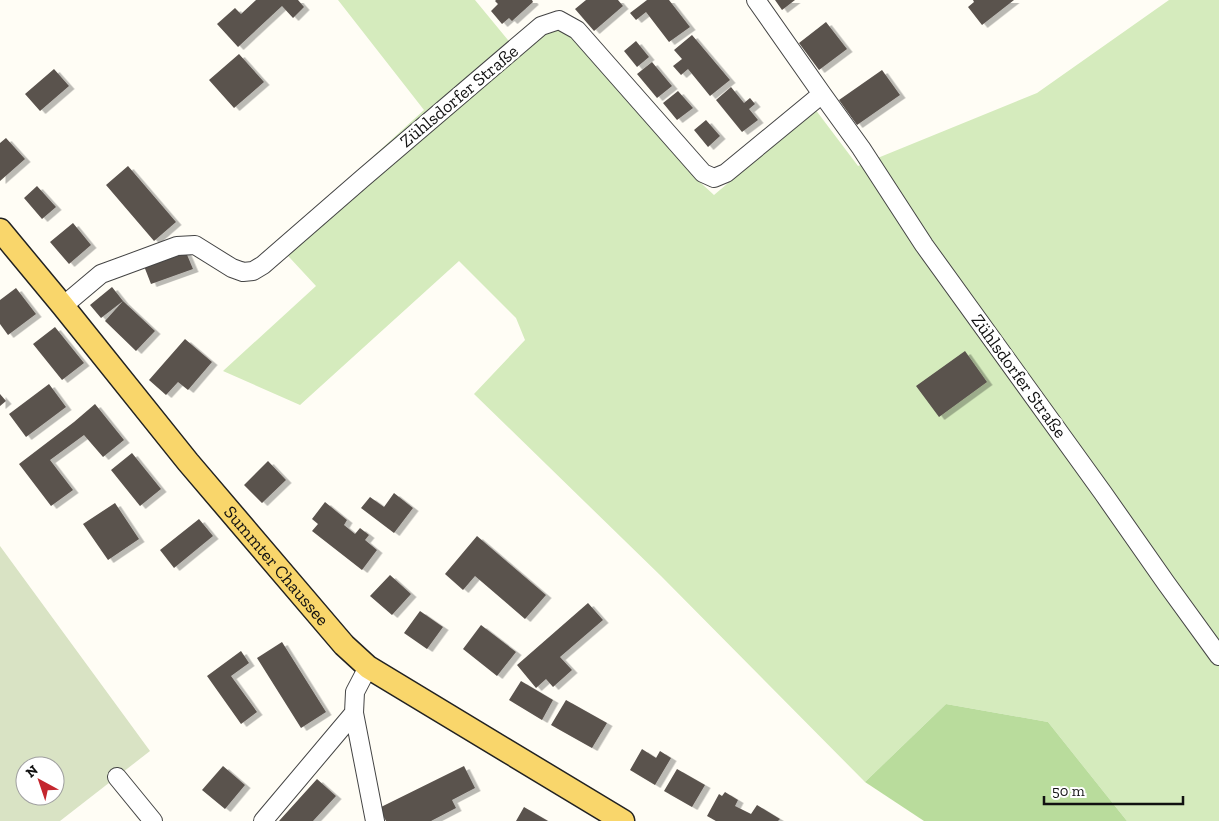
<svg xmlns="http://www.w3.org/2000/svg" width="1219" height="821" font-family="'Zilla Slab',serif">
<defs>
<filter id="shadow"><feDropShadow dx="5.5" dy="3" stdDeviation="0" flood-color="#0004"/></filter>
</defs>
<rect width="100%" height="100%" fill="#fffdf5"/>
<!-- green -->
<path fill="#d5ebbd" d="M 338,0 L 475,0 L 517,51 L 557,23 L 595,58 L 702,184 L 714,195 L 815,109 L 858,166 L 1037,93 L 1169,0 L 1219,0 L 1219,821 L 1127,821 L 1048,722 L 946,704 L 865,782 L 661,576 L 474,394 L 525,340 L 516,318 L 459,261 L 300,405 L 223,371 L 316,286 L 277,244 L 424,110 Z"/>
<!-- forest -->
<path fill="#b9dc9c" d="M 946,704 L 1048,722 L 1127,821 L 924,821 L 865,782 Z"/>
<!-- cemetery -->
<path fill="#d9e3c4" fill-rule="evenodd" d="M 0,546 L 150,751 L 60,821 L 0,821 ZM 25,766 L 55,766 L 55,796 L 25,796 Z"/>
<!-- building -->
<path fill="#5a524d" filter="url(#shadow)" d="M 256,0 L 298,0 L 304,7 L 293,18 L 282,6 L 238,47 L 217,24 L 235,8 L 241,14 Z
M 496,0 L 532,0 L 533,2 L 512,21 L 509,18 L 502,24 L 491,11 L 498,4 L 495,1 Z
M 586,0 L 618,0 L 623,6 L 594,31 L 575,9 Z
M 647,0 L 669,0 L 690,27 L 669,42 L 646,12 L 636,20 L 630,13 Z
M 775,0 L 795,0 L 782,10 Z
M 973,0 L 1014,0 L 982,25 L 968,7 L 974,2 Z
M 826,22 L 847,49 L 819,70 L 799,43 Z
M 692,35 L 730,80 L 710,96 L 688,69 L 681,75 L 673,66 L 682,59 L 674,50 Z
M 636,41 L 649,57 L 637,67 L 624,51 Z
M 239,54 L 264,82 L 234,108 L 209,80 Z
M 652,62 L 672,86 L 657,98 L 637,74 Z
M 54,69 L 69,86 L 40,111 L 25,94 Z
M 882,70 L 900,95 L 857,125 L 839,100 Z
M 731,87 L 744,103 L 750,98 L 755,104 L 749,109 L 758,120 L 742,132 L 716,100 Z
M 678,91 L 693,108 L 677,120 L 663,103 Z
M 706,120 L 720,136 L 708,147 L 694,130 Z
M 6,138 L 25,159 L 0,181 L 0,143 Z
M 128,166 L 176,222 L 154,241 L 106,185 Z
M 37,186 L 56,207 L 42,219 L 24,198 Z
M 73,223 L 91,245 L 69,264 L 50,242 Z
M 185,250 L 193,269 L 151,284 L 144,266 Z
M 112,287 L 123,301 L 101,318 L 90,305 Z
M 16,288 L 36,314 L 8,335 L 0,324 L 0,300 Z
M 123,301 L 155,331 L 136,351 L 105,321 Z
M 55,327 L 84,363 L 62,380 L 33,344 Z
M 185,339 L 212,362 L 188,390 L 178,382 L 166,395 L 149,380 Z
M 965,351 L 987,382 L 939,417 L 916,386 Z
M 49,384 L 66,407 L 26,437 L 9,414 Z
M 0,394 L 6,401 L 0,406 Z
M 95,404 L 124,440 L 103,457 L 84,435 L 50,460 L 73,490 L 51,506 L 19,464 L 74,422 Z
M 132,453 L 161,489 L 140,506 L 111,470 Z
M 268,461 L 286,480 L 262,503 L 244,485 Z
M 394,493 L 413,508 L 394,533 L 361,508 L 370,497 L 384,507 Z
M 325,502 L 347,520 L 344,525 L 355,534 L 360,528 L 369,535 L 365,540 L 377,550 L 362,570 L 312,531 L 318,524 L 312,519 Z
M 115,503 L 139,539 L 108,560 L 83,524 Z
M 199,519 L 213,536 L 174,568 L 160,550 Z
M 477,536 L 546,595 L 525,619 L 475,576 L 463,590 L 445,574 Z
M 390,575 L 411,594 L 392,615 L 370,596 Z
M 588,603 L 603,620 L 560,657 L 572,670 L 553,687 L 546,679 L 536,688 L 517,665 Z
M 420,611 L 443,627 L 427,649 L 404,633 Z
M 481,625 L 516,652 L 497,676 L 463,649 Z
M 282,642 L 326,712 L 301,728 L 257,658 Z
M 241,651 L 249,663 L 231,676 L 257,712 L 241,724 L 207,676 Z
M 521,681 L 553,700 L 542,720 L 509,700 Z
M 566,700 L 607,723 L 592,748 L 551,725 Z
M 642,749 L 656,758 L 660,751 L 671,758 L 655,785 L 630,770 Z
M 223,766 L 245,785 L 225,809 L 202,790 Z
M 464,766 L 475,788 L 452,800 L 456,808 L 431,821 L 386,821 L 379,808 Z
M 677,769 L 705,785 L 692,807 L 664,791 Z
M 317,779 L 336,796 L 313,821 L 279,821 Z
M 725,792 L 738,800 L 735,806 L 751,814 L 757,805 L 780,819 L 778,821 L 716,821 L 707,816 L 719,794 L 722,796 Z
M 524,807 L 548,821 L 516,821 Z"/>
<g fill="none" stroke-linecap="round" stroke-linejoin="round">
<defs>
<path id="minor" d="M 756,0 L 822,94 L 861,148 L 924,245 L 1103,493 L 1166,583 L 1219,656
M 63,306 L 101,274 L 177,246 L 195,245 L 232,268 L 243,272 L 253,271 L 263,265 L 363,178 L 541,26 L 559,20 L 577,30 L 703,173 L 714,178 L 726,173 L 822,94
M 368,667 L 355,692 L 354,713 L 375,821
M 117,777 L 153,821
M 263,821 L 354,713"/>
<g id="major">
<path id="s1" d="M 0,230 L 63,306 L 188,462 L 344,645 L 368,667 L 623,821"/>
</g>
</defs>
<!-- minor casing -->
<use href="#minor" stroke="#444" stroke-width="20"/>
<!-- major casing -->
<use href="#major" stroke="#222" stroke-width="25"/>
<!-- minor -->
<use href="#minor" stroke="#fff" stroke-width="18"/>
<!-- major -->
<use href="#major" stroke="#f9d66b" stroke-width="22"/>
</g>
<g text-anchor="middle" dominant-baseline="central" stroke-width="5" stroke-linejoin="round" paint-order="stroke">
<!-- street labels -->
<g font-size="18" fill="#111" stroke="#fff">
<text transform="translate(459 96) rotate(-40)">Zühlsdorfer Straße</text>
<text transform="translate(1019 376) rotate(54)">Zühlsdorfer Straße</text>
<text stroke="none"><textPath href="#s1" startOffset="435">Summter Chaussee</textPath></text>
</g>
</g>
<!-- north arrow -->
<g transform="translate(40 781) rotate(320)"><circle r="24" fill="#ffffff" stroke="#a0a0a0"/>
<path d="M0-4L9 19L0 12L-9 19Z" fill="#c4262e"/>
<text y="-8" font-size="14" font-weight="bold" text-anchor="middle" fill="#111111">N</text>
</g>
<!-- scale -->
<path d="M1044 796v8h139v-8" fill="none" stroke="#111111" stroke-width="2.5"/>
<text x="1052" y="796" font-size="15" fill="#111111" stroke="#ffffff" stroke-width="4" paint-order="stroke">50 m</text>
</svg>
